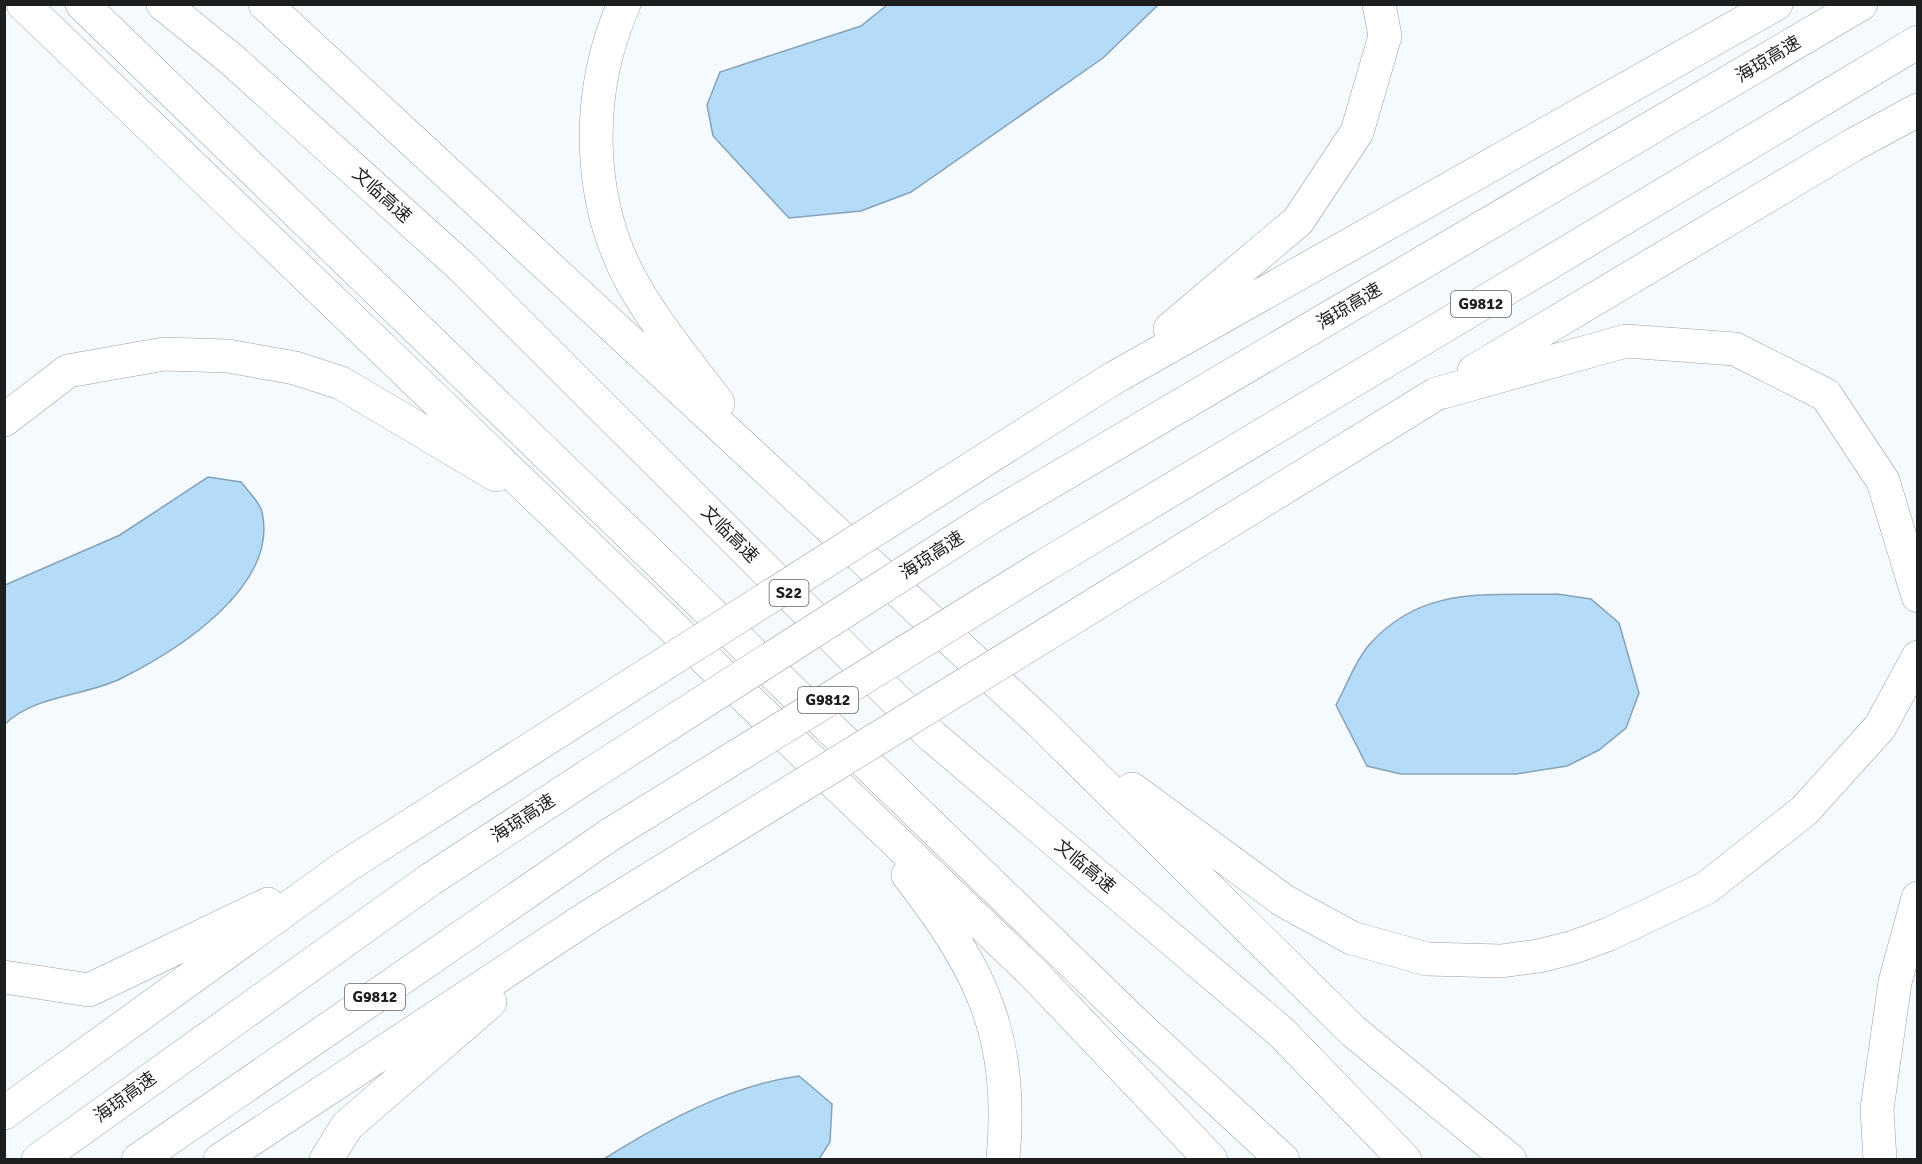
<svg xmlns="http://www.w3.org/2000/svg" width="1922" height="1164" font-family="Signika,'Noto Sans SC',sans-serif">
<rect width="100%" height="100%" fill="#f5fafe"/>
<!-- water -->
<path fill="#b4dbf8" stroke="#86a2b7" stroke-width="1.5" d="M 887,5 L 887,4 L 1158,5 L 1103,58 L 911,192 L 861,211 L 789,218 L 713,136 L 707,105 L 720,72 L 861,26 Z
M 208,477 L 241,482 C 247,490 260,502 262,512 C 279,586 178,650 122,678 C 84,697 37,694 5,724 L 5,585 L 120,535 Z
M 1557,594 L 1591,599 L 1619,623 L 1639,693 L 1626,728 L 1599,750 L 1567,766 L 1516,774 L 1401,774 L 1367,766 L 1336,705 C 1346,687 1355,661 1369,645 C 1422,585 1485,596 1557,594 Z
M 799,1076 L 832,1104 L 830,1142 L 819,1159 L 604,1159 C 661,1123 731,1085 799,1076 Z"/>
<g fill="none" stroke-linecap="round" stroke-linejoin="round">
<defs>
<path id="highway" d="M 23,4 L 1033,973 L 1211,1160
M 82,4 L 1139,1027 L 1283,1160
M 163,4 L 231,59 L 462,267 L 932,736 L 1281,1032 L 1405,1160
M 265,4 L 1040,722 L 1353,1031 L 1510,1160
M 624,4 C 584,95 586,205 637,291 C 661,331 690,366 718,403
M 1170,329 L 1298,221 L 1357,132 L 1385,36 L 1379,4
M 1474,371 L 1853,145 L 1918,110
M 1112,379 L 1776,4
M 1436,394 L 1626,341 L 1735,349 L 1826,395 L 1883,481 L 1918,596
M 4,420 L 68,371 L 164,354 L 228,356 L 295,368 L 341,383 L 496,475
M 993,516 L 1861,4
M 1044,566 L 1918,42
M 1132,789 L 1284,901 L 1352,938 L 1427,959 L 1501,961 L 1539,956 L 1574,947 L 1609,934 L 1706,888 L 1804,811 L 1880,727 L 1918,657
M 908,875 C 982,971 1014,1035 1003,1160
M 4,977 L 89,990 L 268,904
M 4,1113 L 345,867
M 38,1160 L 431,879 L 591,774
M 138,1160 L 611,834
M 220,1160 L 588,917
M 326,1160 L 347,1126 L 490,1002
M 1880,1160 L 1877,1109 L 1895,982 L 1918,898"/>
</defs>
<!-- highway casing -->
<use href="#highway" stroke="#9ba0a5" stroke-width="34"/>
<!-- highway -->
<use href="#highway" stroke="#fff" stroke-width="33"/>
<defs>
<path id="highway-bridge" d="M 591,774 L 993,516
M 611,834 L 1044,566
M 345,867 L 1112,379
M 588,917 L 1436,394"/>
</defs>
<!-- highway-bridge casing -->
<use href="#highway-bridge" stroke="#9ba0a5" stroke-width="34" stroke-linecap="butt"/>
<!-- highway-bridge -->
<use href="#highway-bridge" stroke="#fff" stroke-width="33"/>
</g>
<g text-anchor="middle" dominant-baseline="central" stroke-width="5" stroke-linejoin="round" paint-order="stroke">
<!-- shield labels -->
<g fill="#fff" stroke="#606263" stroke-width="1.5">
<rect x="1451" y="291" width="60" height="26" rx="4.5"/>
<rect x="769.5" y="580" width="39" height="26" rx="4.5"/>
<rect x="798" y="687" width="60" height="26" rx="4.5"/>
<rect x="345" y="984" width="60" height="26" rx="4.5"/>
</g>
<g font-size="16" font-weight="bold" fill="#1c1e20">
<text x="1481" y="304">G9812</text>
<text x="789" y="593">S22</text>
<text x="828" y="700">G9812</text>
<text x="375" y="997">G9812</text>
</g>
<!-- street labels -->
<g font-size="18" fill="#1c1e20" stroke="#fff">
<text transform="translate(1768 59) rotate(-31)">海琼高速</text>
<text transform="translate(382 195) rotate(42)">文临高速</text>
<text transform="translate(1349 306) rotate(-31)">海琼高速</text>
<text transform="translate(730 534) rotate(45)">文临高速</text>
<text transform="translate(932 555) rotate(-33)">海琼高速</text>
<text transform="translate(523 818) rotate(-33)">海琼高速</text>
<text transform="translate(1085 866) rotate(40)">文临高速</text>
<text transform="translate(125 1097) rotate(-36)">海琼高速</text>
</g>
</g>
<!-- border -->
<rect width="1922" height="1164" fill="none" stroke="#1c1e20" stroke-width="12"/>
</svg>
